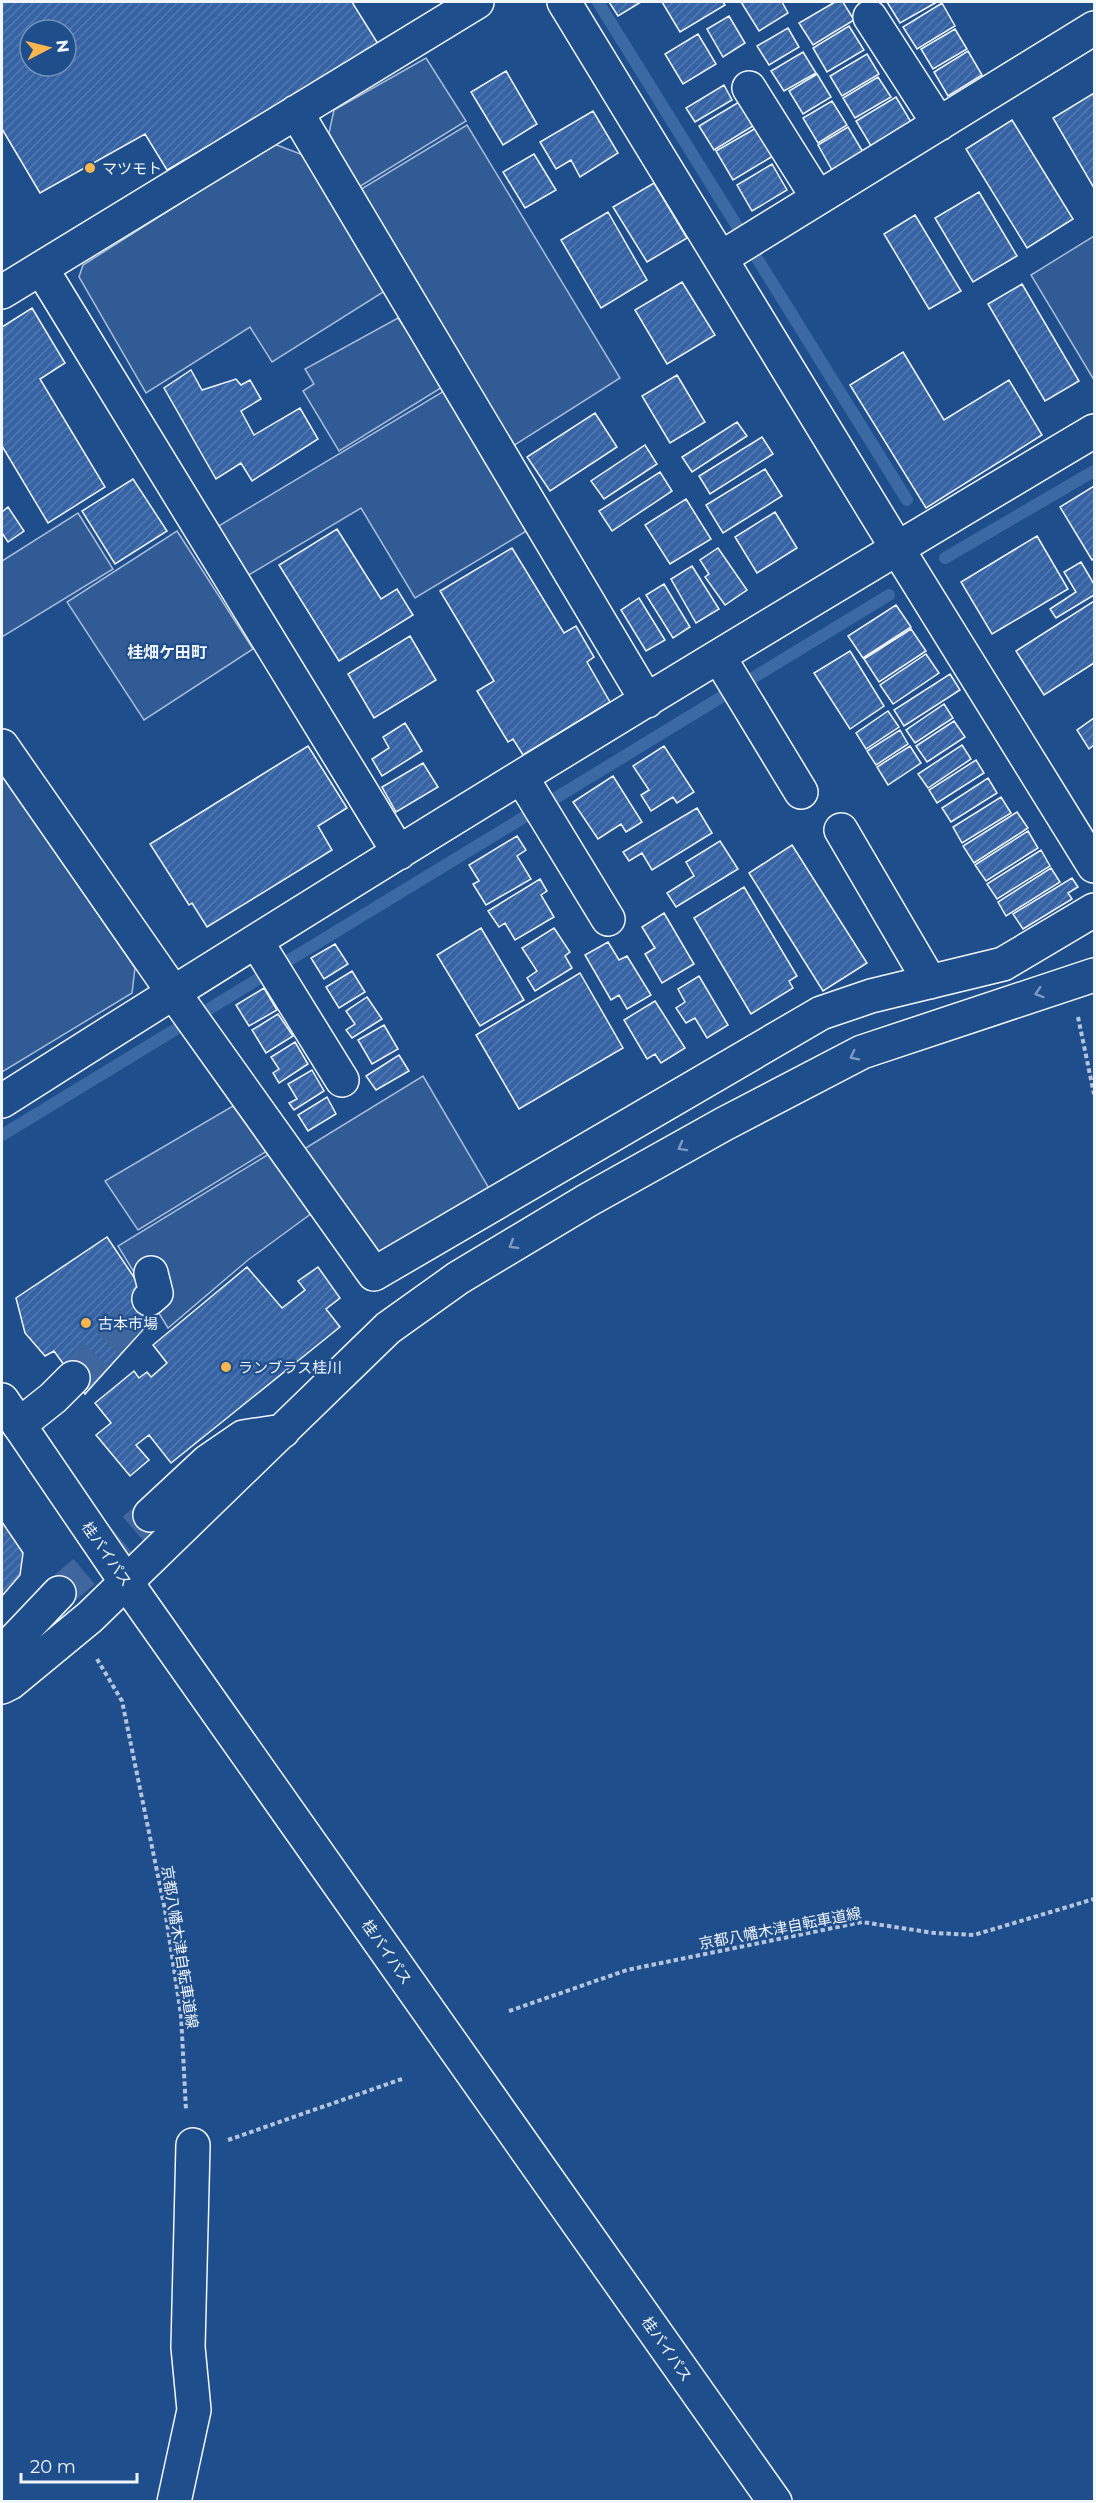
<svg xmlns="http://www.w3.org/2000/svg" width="1096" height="2503" font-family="Montserrat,'Noto Sans JP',sans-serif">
<defs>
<pattern id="building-hatch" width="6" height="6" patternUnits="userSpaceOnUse" patternTransform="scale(1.5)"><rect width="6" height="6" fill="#3563a3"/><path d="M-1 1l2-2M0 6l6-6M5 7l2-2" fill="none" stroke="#537ab1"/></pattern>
</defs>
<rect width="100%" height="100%" fill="#1f4e8c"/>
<!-- parking -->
<path fill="#305b95" stroke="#a8bbd7" stroke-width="1.5" d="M 426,58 L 466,121 L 359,187 L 329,133 L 334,110 Z
M 467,125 L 620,378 L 510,448 L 358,191 Z
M 274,144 L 306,156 L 388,289 L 272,362 L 250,327 L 146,393 L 79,277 L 83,265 Z
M 1094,236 L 1094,380 L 1031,275 Z
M 398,318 L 444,386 L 339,451 L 303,391 L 314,384 L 305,369 Z
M 444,391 L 528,530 L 415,598 L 361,508 L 247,576 L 217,527 Z
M 78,513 L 113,569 L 2,637 L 2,561 Z
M 177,531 L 253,649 L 144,720 L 67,602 Z
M 2,775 L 135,968 L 132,993 L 2,1072 Z
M 423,1076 L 490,1190 L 375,1256 L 304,1149 Z
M 233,1106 L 267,1151 L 138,1230 L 105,1181 Z
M 269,1154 L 312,1213 L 248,1260 L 168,1328 L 118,1246 Z"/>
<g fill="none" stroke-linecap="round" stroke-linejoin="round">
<!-- stream -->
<path stroke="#3b69a3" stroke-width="12" d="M 598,2 L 907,500
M 945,558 L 1094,471
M 2,1135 L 889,595"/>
</g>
<!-- building -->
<path fill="url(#building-hatch)" stroke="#f2f6ff" stroke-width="1.5" fill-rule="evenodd" d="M 2,2 L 352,2 L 380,47 L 167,170 L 145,134 L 40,193 L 2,129 ZM 30,30 L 66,30 L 66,66 L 30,66 Z
M 609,2 L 641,2 L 618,16 Z
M 662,2 L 723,2 L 725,5 L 680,32 Z
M 741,2 L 782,2 L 788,13 L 759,31 Z
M 835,2 L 843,2 L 854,20 L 813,45 L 799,23 Z
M 887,2 L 937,2 L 900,23 Z
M 942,3 L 955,26 L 917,49 L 903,27 Z
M 729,16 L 745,43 L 723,57 L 707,29 Z
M 849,26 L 864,50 L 827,72 L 813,48 Z
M 788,28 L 799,47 L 769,65 L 757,46 Z
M 955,29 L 967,49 L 933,69 L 921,49 Z
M 698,34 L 716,64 L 683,84 L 665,54 Z
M 968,51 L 982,75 L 948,96 L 934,72 Z
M 803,52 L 816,73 L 784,91 L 771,71 Z
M 867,54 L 879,74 L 842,96 L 830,76 Z
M 506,71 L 537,124 L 503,145 L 471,92 Z
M 817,74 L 831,97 L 803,114 L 789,91 Z
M 878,77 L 891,97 L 855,118 L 843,98 Z
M 724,85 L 732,100 L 695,122 L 686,108 Z
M 1094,93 L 1094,188 L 1053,118 Z
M 896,97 L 911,122 L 871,146 L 856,121 Z
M 832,101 L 847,125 L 818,143 L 803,118 Z
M 739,102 L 753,126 L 714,150 L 699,126 Z
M 593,111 L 618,153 L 580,177 L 571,160 L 556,169 L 540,142 Z
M 1012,120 L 1073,219 L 1027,248 L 966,149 Z
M 848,127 L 863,152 L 832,170 L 818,145 Z
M 756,128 L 773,156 L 733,180 L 716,151 Z
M 534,154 L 556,190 L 525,208 L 503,172 Z
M 772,164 L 787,190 L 752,211 L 737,185 Z
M 654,183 L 687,238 L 647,262 L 613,207 Z
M 979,192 L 1017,256 L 973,282 L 935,218 Z
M 608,212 L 647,280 L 601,308 L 561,240 Z
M 915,215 L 961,291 L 929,309 L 884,234 Z
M 682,282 L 715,335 L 667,364 L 635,310 Z
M 1022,284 L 1079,381 L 1045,401 L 988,304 Z
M 32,308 L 65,363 L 40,379 L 105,487 L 48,523 L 2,446 L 2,327 Z
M 903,352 L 944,420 L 1009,380 L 1042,435 L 926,508 L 850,385 Z
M 191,370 L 202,390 L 236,379 L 241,385 L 250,380 L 261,399 L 241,411 L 254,435 L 300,408 L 318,439 L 252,481 L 241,463 L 216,479 L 164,388 Z
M 677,375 L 705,422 L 670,443 L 642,396 Z
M 595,413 L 617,447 L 550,491 L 527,457 Z
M 737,422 L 747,436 L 692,472 L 682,457 Z
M 762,437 L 773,454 L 710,494 L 699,476 Z
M 645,445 L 657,464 L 604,499 L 591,481 Z
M 765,469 L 782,496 L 723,533 L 706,505 Z
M 660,472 L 672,491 L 612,531 L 599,511 Z
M 133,479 L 167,531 L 115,564 L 82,511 Z
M 1094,486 L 1094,558 L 1092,560 L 1060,507 Z
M 686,499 L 711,539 L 670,564 L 645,525 Z
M 8,507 L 24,531 L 8,542 L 2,533 L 2,512 Z
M 775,512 L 797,548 L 757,573 L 735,537 Z
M 337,529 L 381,599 L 397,589 L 413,615 L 339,661 L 279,565 Z
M 1037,536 L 1068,589 L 992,634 L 961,582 Z
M 512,548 L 564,633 L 576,626 L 594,657 L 587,662 L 610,702 L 523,755 L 513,739 L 508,742 L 477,691 L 494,681 L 440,591 Z
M 718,548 L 747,590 L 725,605 L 705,577 L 709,574 L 700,560 Z
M 1081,562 L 1094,584 L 1094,595 L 1056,618 L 1050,609 L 1076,592 L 1064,572 Z
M 692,566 L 719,609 L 696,623 L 671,579 Z
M 664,584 L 690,627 L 673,638 L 646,595 Z
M 639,598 L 665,640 L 646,651 L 621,610 Z
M 1094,601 L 1094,663 L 1044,695 L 1016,651 Z
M 896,605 L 911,627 L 863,658 L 848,636 Z
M 911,629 L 926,651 L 879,682 L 864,659 Z
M 410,636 L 436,680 L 374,718 L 348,674 Z
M 850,651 L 884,706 L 850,729 L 814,673 Z
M 926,654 L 939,673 L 893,704 L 880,685 Z
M 950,674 L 960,690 L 904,726 L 894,710 Z
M 944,704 L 953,718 L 915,743 L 906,730 Z
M 888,711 L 899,727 L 866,749 L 856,733 Z
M 1094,718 L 1094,745 L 1089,749 L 1077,730 Z
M 954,721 L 965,737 L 927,762 L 916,746 Z
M 405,723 L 422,751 L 382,776 L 372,759 L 389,748 L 383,737 Z
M 900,730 L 908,744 L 876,765 L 867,751 Z
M 962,745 L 971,759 L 928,788 L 918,774 Z
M 308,746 L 347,808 L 318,826 L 332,850 L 207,927 L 192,903 L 189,905 L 150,844 Z
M 664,746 L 694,792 L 677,803 L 673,797 L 651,811 L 641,795 L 649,790 L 633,766 Z
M 910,746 L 921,763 L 888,785 L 877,767 Z
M 976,760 L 984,773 L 937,803 L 929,790 Z
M 423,763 L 438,787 L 396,812 L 382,787 Z
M 613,776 L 642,822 L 626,832 L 621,824 L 598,839 L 573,802 Z
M 988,778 L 997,793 L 951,822 L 942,808 Z
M 1001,797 L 1011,813 L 962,843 L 953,827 Z
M 697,808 L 712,833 L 652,870 L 642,853 L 629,861 L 623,852 Z
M 1017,812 L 1028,828 L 974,863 L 963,846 Z
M 1028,831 L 1038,848 L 986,881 L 975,865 Z
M 517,836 L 526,850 L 517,856 L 531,879 L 486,905 L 473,884 L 479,881 L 469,865 Z
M 720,841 L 738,869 L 676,907 L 667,893 L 694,876 L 686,862 Z
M 792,845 L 867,963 L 823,991 L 749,873 Z
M 1041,850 L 1050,866 L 997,899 L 987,884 Z
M 1051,868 L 1060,882 L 1006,916 L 998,902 Z
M 1072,878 L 1078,887 L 1068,893 L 1072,899 L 1023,929 L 1013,914 Z
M 540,879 L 547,891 L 541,895 L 554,917 L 515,940 L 505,923 L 499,927 L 488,911 Z
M 744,887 L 797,976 L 789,981 L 793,988 L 751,1014 L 694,918 Z
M 664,913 L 694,964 L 662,983 L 645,954 L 655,948 L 642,927 Z
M 481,928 L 524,1000 L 480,1026 L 437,955 Z
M 554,928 L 570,952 L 565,956 L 572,968 L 535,991 L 527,978 L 537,971 L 522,948 Z
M 608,942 L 619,960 L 627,956 L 651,995 L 627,1009 L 619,995 L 611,1000 L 585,955 Z
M 335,944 L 348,964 L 324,979 L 311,958 Z
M 352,971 L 365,992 L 339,1008 L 326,987 Z
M 580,973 L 623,1048 L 519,1109 L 476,1035 Z
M 699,976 L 728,1025 L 707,1038 L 695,1018 L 686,1023 L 676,1008 L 685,1002 L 678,989 Z
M 264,988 L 277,1010 L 249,1026 L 236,1005 Z
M 367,997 L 382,1019 L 352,1038 L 346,1030 L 355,1024 L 346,1011 Z
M 655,1001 L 685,1048 L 661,1063 L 655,1054 L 647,1059 L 624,1020 Z
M 278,1014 L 293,1036 L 266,1053 L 252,1030 Z
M 384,1025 L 398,1049 L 372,1064 L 358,1040 Z
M 295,1042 L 308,1064 L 279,1083 L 273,1073 L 279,1069 L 271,1057 Z
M 399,1055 L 409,1071 L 376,1090 L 366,1076 Z
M 312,1070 L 324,1091 L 294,1110 L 289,1103 L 297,1099 L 288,1084 Z
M 327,1097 L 336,1114 L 308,1131 L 298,1115 Z
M 107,1237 L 158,1313 L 85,1394 L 54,1351 L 45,1356 L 25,1333 L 16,1298 Z
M 247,1267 L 282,1308 L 305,1290 L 298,1281 L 318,1267 L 340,1298 L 326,1309 L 340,1327 L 171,1463 L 149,1435 L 136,1445 L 149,1460 L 130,1476 L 96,1435 L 111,1423 L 95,1403 L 134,1371 L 139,1378 L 147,1372 L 151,1377 L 167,1363 L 153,1345 Z
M 2,1522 L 23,1553 L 20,1575 L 2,1596 Z"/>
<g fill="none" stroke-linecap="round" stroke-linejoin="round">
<!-- minor-tunnel -->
<path stroke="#3f679d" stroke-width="33" stroke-dasharray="33 16" stroke-linecap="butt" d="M 73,1378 L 149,1299
M 59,1593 L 150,1515"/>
<defs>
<path id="minor" d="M 564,2 L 897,548 L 1094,866
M 870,17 L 939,124
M 749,88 L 818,198
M 296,112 L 647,701
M 721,258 L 1094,28
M 41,268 L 399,853
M 2,292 L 477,2
M 719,657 L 801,792
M 2,746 L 173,992 L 374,1274 L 821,1013 L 871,996 L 1003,964 L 1094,910
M 522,778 L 608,919
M 841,830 L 930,982
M 256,941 L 342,1080
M 2,1101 C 362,872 727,649 1094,431
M 149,1299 L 156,1293 L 151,1273
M 19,1425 L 53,1398 L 73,1378
M 150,1515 L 208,1461 L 243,1437 L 283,1431
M 2,1653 L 59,1593
M 2,1687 L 10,1683 L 90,1617 L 388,1328 L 458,1278 L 588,1200 L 724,1124 L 862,1052 L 1094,975
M 174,2502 L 194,2410 L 188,2347 L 193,2145"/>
<path id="highway" d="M 2,1400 L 126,1582 L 775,2502"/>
</defs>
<!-- minor casing -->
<use href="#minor" stroke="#f2f6ff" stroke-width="36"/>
<!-- highway casing -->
<use href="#highway" stroke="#f2f6ff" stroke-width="36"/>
<!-- path -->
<path stroke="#b3c4dc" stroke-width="4" stroke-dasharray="4.5 3" stroke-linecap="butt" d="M 1078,1017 L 1094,1094
M 97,1659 L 122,1701 L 165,1910 L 181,2015 L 186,2110
M 509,2011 L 627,1970 L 862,1922 L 934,1933 L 974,1935 L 1094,1899
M 228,2140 L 402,2079"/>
<!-- minor -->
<use href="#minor" stroke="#1f4e8c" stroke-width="33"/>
<!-- highway -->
<use href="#highway" stroke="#1f4e8c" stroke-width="33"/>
</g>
<!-- one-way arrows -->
<defs><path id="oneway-chevron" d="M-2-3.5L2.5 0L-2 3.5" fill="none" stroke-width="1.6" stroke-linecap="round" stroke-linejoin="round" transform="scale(1.5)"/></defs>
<g stroke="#7e9ac0">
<use href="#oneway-chevron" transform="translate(1039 993) rotate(162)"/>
<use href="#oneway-chevron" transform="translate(854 1056) rotate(153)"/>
<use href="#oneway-chevron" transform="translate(682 1147) rotate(151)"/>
<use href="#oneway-chevron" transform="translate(513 1245) rotate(149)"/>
</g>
<!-- markers -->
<g fill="#ffb74d" stroke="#1f4e8c" stroke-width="2">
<circle cx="90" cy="168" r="6"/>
<circle cx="86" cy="1323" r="6"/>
<circle cx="226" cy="1367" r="6"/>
</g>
<g text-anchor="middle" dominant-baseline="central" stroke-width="4.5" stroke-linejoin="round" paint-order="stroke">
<!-- poi labels -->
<g font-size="15" fill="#f2f6ff" stroke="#1f4e8c" text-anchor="start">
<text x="102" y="168">マツモト</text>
<text x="98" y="1323">古本市場</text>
<text x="238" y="1367">ランブラス桂川</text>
</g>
<!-- street labels -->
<g font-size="15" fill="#f2f6ff" stroke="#1f4e8c">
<text transform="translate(107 1554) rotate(55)">桂バイパス</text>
<text transform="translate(780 1928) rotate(-11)">京都八幡木津自転車道線</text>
<text transform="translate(180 1947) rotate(81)">京都八幡木津自転車道線</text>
<text transform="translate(387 1952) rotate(55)">桂バイパス</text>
<text transform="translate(667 2349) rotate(55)">桂バイパス</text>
</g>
<!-- neighbourhood labels -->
<g font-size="16" font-weight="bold" fill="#f2f6ff" stroke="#1f4e8c">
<text x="167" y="652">桂畑ケ田町</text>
</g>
</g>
<!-- border -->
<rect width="1096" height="2503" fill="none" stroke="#f2f6ff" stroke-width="6"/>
<!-- north arrow -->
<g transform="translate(48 48) rotate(83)"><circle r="28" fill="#1f4e8c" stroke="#7391ba" stroke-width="1.5"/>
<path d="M0-4.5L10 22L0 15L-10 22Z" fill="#ffb74d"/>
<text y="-9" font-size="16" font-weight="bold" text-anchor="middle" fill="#f2f6ff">N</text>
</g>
<!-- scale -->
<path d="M21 2473v9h116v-9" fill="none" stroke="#f2f6ff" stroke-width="3"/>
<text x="30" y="2473" font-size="18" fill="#f2f6ff" stroke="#1f4e8c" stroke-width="4.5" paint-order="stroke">20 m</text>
</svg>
